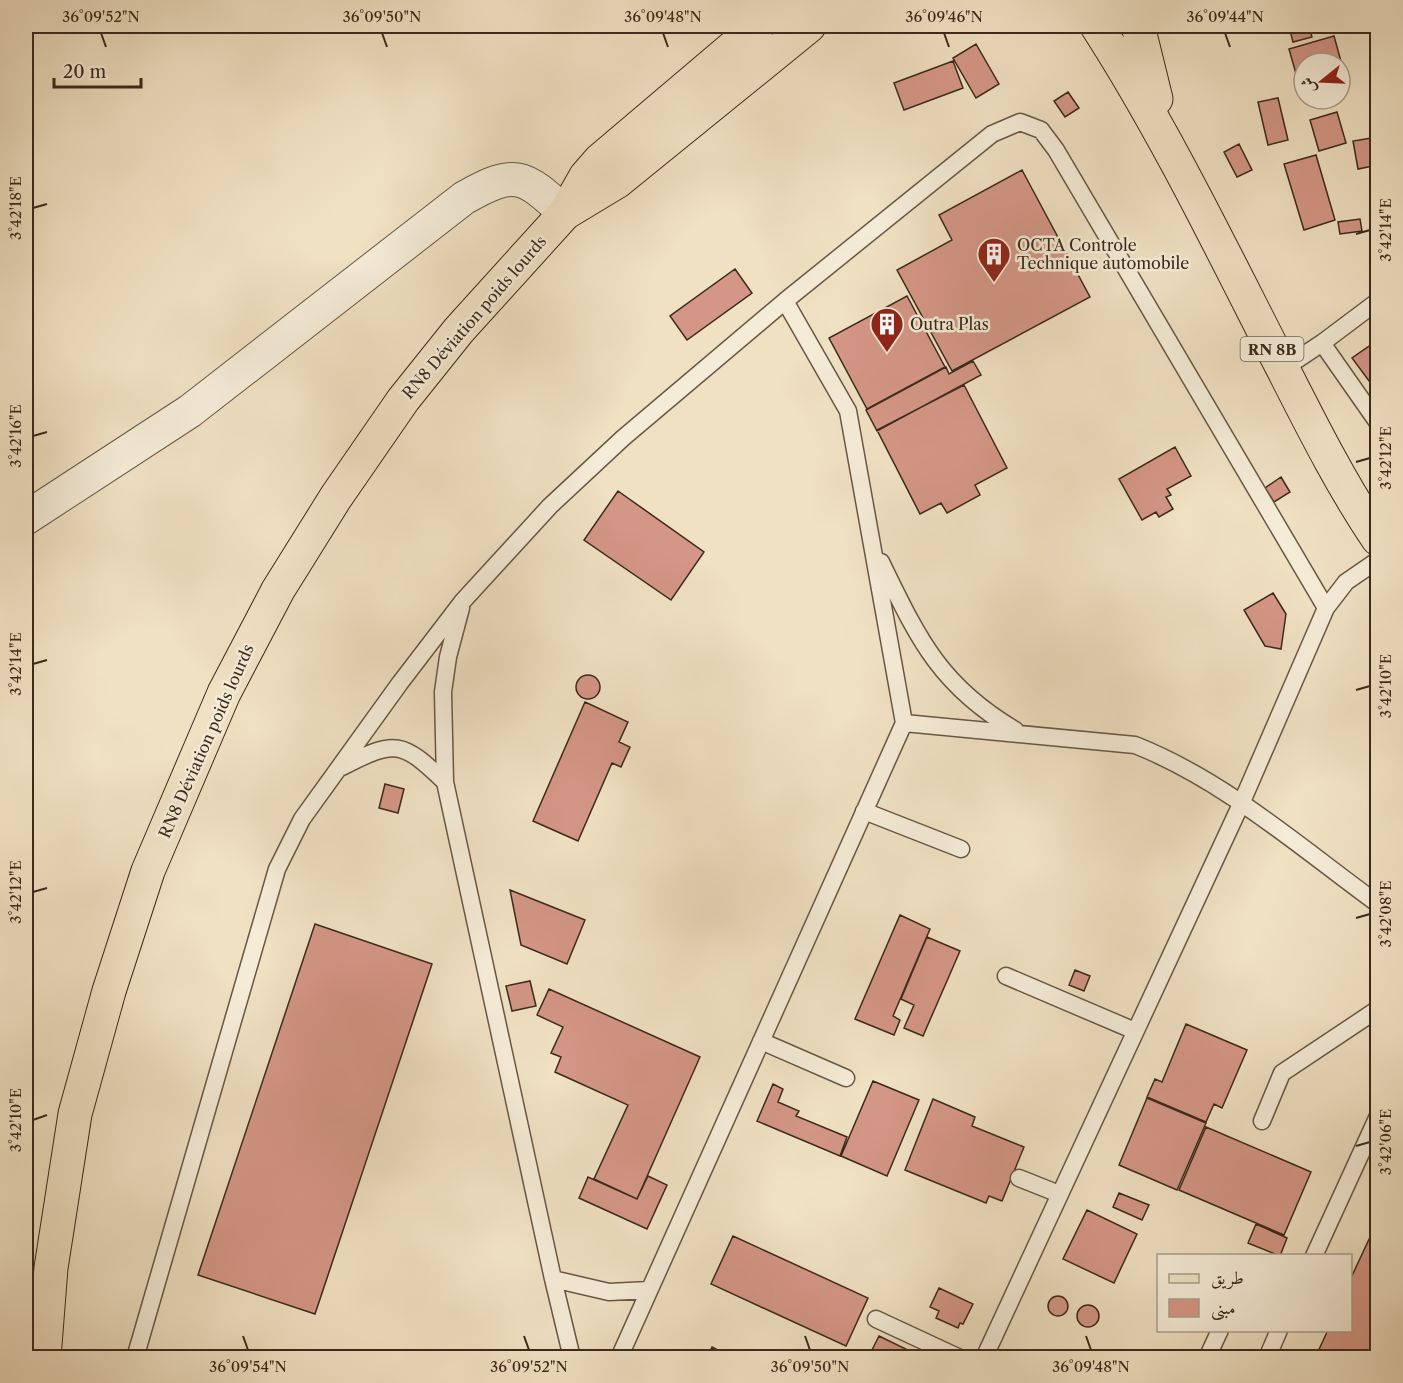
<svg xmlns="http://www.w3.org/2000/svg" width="1403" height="1383" font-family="'Libre Caslon Text',Amiri,serif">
<rect width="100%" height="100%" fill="#f0e1c3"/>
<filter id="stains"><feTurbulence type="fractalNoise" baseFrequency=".00333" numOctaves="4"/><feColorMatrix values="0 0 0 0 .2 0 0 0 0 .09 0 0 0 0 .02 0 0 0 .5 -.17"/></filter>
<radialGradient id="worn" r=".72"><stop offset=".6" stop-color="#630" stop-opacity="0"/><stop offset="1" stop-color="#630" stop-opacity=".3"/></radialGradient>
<!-- building -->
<path fill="#d49686" stroke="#3b291b" stroke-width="1.5" d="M 1289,26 L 1309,26 L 1312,37 L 1293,42 Z
M 1334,36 L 1347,83 L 1340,85 L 1340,63 L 1304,63 L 1302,95 L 1289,49 Z
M 976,44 L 999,84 L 976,98 L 953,58 Z
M 953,61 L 963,88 L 904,110 L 894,83 Z
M 1068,92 L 1079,108 L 1065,117 L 1054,101 Z
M 1278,98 L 1288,140 L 1268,145 L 1258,102 Z
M 1337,112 L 1346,143 L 1319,151 L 1310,120 Z
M 1378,137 L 1378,165 L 1358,169 L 1353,141 Z
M 1239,144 L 1252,170 L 1237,177 L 1224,152 Z
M 1316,155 L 1335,220 L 1304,230 L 1284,164 Z
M 1022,170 L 1090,297 L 952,371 L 897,270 L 952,240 L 939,215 Z
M 1360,219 L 1362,231 L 1340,234 L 1338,222 Z
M 735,269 L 752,293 L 687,340 L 670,316 Z
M 907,296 L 945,367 L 867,409 L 829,338 Z
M 1378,340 L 1378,393 L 1352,358 Z
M 973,361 L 981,375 L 877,431 L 866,410 L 946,367 L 949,374 Z
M 964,385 L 1007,468 L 975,485 L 980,495 L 947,513 L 941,503 L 920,514 L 877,430 Z
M 1175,447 L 1191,476 L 1167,489 L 1171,495 L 1166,497 L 1173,509 L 1159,517 L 1156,512 L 1142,520 L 1119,479 Z
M 1281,477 L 1290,492 L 1274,502 L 1265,488 Z
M 618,491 L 704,552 L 671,600 L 584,540 Z
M 1273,593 L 1286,614 L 1281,649 L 1265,646 L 1244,610 Z
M576 687a12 12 0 1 1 24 0a12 12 0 1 1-24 0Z
M 585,702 L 628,722 L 619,742 L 630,747 L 621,767 L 612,763 L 578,841 L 533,821 Z
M 385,784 L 404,789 L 398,813 L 379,808 Z
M 510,890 L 585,920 L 567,964 L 521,945 Z
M 900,915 L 930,929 L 893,1016 L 900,1020 L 894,1035 L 855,1019 Z
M 315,924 L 432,964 L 315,1314 L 198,1275 Z
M 927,937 L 960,951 L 923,1036 L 904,1028 L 914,1005 L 901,999 Z
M 1075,970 L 1090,976 L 1084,991 L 1069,985 Z
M 530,981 L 536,1006 L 512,1011 L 506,986 Z
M 549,989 L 700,1057 L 637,1199 L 594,1179 L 628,1105 L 555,1072 L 561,1057 L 551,1053 L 563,1027 L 537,1015 Z
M 1186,1024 L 1247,1050 L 1222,1108 L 1214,1104 L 1206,1122 L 1147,1097 L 1155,1079 L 1162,1082 Z
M 873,1081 L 919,1100 L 887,1176 L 841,1156 Z
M 773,1084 L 783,1089 L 778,1102 L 799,1111 L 796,1116 L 847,1137 L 840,1156 L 757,1121 Z
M 1147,1098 L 1206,1123 L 1177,1190 L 1119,1165 Z
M 933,1099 L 975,1117 L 972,1126 L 1024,1147 L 1002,1201 L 989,1196 L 986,1203 L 905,1170 Z
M 1206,1127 L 1311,1172 L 1284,1235 L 1179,1190 Z
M 648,1176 L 667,1185 L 647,1229 L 579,1198 L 588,1177 L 637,1199 Z
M 1119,1193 L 1149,1205 L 1142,1220 L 1113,1207 Z
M 1087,1210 L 1137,1234 L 1114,1283 L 1063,1259 Z
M 1378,1220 L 1378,1358 L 1315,1358 L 1328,1330 L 1350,1330 L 1350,1280 Z
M 1256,1224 L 1287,1238 L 1280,1256 L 1248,1243 Z
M 733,1236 L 868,1298 L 846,1346 L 711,1284 Z
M 939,1288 L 973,1304 L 963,1324 L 960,1323 L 958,1328 L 936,1318 L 939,1311 L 930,1307 Z
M1048 1306a10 10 0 1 1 20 0a10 10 0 1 1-20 0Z
M1077 1316a11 11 0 1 1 22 0a11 11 0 1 1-22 0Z
M 879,1336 L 914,1353 L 911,1358 L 868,1358 Z
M 712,1347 L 733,1358 L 707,1358 Z"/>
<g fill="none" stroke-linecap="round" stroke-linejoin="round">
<defs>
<path id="lane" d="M 1378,301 L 1322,343 L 1378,423
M 1283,369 L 1322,343
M 881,562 C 918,638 939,685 1015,730
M 904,723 L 1135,745 C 1224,780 1301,848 1378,904
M 342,767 C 396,739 402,741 445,782 L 443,692 L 448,657 L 461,608
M 445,782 L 553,1279
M 864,811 L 961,849
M 1006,976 L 1135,1031
M 761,1041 L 846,1078
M 1262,1121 L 1282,1073 L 1378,1009
M 1019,1178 L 1059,1194
M 1314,1256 L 1378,1116
M 876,1319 L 960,1358
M 135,1358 L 277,869 L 302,819 L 400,683 L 462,602 L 550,506 L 623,438 L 785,301 L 992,134 L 1020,122 L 1041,130 L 1056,150 L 1326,608
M 572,1358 L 553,1279 L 609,1292 L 649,1290
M 619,1358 L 904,723 L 848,411 L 785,301
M 984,1358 L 1241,804 L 1326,608 L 1346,582 L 1378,560
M 1207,1358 L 1220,1330
M 1267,1358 L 1279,1330"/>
<path id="street" d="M 26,518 L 190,411 L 464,198 C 515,169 523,174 565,213"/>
<path id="primary" d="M 1097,26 C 1167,135 1224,254 1283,369 C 1312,426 1342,486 1378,539
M 1138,26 L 1156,99"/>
<path id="highway" d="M 565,213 L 618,181 L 809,26
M 44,1358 L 51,1268 L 75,1114 L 109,991 L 148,871 L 224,693 L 278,590 L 336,497 L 403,400 L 459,330 L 565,213 L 586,176 L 600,160 L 758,26"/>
</defs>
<!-- lane casing -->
<use href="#lane" stroke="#685745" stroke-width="19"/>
<!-- street casing -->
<use href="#street" stroke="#685745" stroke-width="35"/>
<!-- primary casing -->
<use href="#primary" stroke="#3b291b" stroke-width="35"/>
<!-- highway casing -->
<use href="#highway" stroke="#3b291b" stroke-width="35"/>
<!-- lane -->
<use href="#lane" stroke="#f5ecd8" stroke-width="16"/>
<!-- street -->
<use href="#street" stroke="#f5ecd8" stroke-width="33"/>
<!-- primary -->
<use href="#primary" stroke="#f0e1c3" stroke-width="33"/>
<!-- highway -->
<use href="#highway" stroke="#f0e1c3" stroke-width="33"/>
</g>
<!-- ticks -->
<path fill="none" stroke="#3b291b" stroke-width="2" d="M 101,33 L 106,47M 382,33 L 387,47M 663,33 L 668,47M 944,33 L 949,47M 1225,33 L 1230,47M 33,208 L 47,204M 1356,234 L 1370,230M 33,436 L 47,432M 1356,462 L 1370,458M 33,664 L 47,660M 1356,690 L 1370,686M 33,892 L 47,888M 1356,918 L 1370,914M 33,1120 L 47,1115M 1356,1146 L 1370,1142M 243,1336 L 248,1350M 524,1336 L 529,1350M 805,1336 L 810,1350M 1086,1336 L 1091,1350"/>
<!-- icons -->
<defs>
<symbol id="building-pin" viewBox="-11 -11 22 30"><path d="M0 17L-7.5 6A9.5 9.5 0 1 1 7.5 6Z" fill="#8f2418" stroke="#f5ecd8"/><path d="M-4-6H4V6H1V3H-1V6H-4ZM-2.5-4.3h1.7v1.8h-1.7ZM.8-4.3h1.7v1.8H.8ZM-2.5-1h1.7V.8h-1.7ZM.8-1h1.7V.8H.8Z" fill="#fff"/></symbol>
</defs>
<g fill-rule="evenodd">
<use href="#building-pin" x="975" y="235" width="38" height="52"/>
<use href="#building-pin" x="868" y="305" width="38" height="52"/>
</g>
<g text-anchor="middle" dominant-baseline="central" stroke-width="5" stroke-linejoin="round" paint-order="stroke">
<!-- shield labels -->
<rect fill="#f5ecd8" stroke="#736454" stroke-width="1.5" x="1240.5" y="337" width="63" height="24" rx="4.5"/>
<g font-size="15" font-weight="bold" fill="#3b291b">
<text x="1272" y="349">RN 8B</text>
</g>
<!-- poi labels -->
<g font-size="16" fill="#3b291b" stroke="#f5ecd8" text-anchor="start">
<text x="1017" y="245">OCTA Controle<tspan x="1017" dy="18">Technique automobile</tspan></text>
<text x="910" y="324">Outra Plas</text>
</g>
<!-- street labels -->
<g font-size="16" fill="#3b291b" stroke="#f5ecd8">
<text transform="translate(474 317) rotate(-49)">RN8 Déviation poids lourds</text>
<text transform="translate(206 741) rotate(-66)">RN8 Déviation poids lourds</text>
</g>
</g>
<!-- margin -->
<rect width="1403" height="1383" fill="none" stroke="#f0e1c3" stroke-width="66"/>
<!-- legend -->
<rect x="1157" y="1254" width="195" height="78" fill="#f5ecd8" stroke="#ab9e8c" stroke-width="1.5"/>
<rect x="1169" y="1274" width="30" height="9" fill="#f0e1c3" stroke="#ab9e8c" stroke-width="1.5"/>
<text x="1211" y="1284" font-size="18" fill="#3b291b">طريق</text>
<rect x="1169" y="1299" width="30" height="18" fill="#d49686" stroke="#ab9e8c" stroke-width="1.5"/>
<text x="1211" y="1314" font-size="18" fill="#3b291b">مبنى</text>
<!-- north arrow -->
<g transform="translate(1322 81) rotate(252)"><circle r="28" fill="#f5ecd8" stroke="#ab9e8c" stroke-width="1.5"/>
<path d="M0-4.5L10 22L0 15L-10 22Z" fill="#8f2418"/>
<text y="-9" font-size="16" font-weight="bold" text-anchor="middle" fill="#3b291b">ش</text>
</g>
<!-- scale -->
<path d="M54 78v9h87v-9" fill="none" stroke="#3b291b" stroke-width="3"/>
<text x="63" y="78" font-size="18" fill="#3b291b" stroke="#f5ecd8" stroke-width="4.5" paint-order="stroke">20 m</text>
<rect x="33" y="33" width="1337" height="1317" fill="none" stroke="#3b291b" stroke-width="2"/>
<g font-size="15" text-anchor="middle" fill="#3b291b">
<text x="101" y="22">36°09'52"N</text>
<text x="382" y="22">36°09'50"N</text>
<text x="663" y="22">36°09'48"N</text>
<text x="944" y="22">36°09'46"N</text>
<text x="1225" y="22">36°09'44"N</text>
<text transform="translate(16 208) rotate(-90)" y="5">3°42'18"E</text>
<text transform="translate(1386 230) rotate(-90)" y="5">3°42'14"E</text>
<text transform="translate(16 436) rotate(-90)" y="5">3°42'16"E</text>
<text transform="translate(1386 458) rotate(-90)" y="5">3°42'12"E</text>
<text transform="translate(16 664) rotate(-90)" y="5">3°42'14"E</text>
<text transform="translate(1386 686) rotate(-90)" y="5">3°42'10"E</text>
<text transform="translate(16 892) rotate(-90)" y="5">3°42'12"E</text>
<text transform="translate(1386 914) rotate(-90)" y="5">3°42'08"E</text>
<text transform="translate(16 1120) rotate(-90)" y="5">3°42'10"E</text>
<text transform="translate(1386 1142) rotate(-90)" y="5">3°42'06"E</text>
<text x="248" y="1372">36°09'54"N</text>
<text x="529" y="1372">36°09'52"N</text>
<text x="810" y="1372">36°09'50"N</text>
<text x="1091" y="1372">36°09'48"N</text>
</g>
<rect width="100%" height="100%" filter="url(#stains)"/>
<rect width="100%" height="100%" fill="url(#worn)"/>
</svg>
